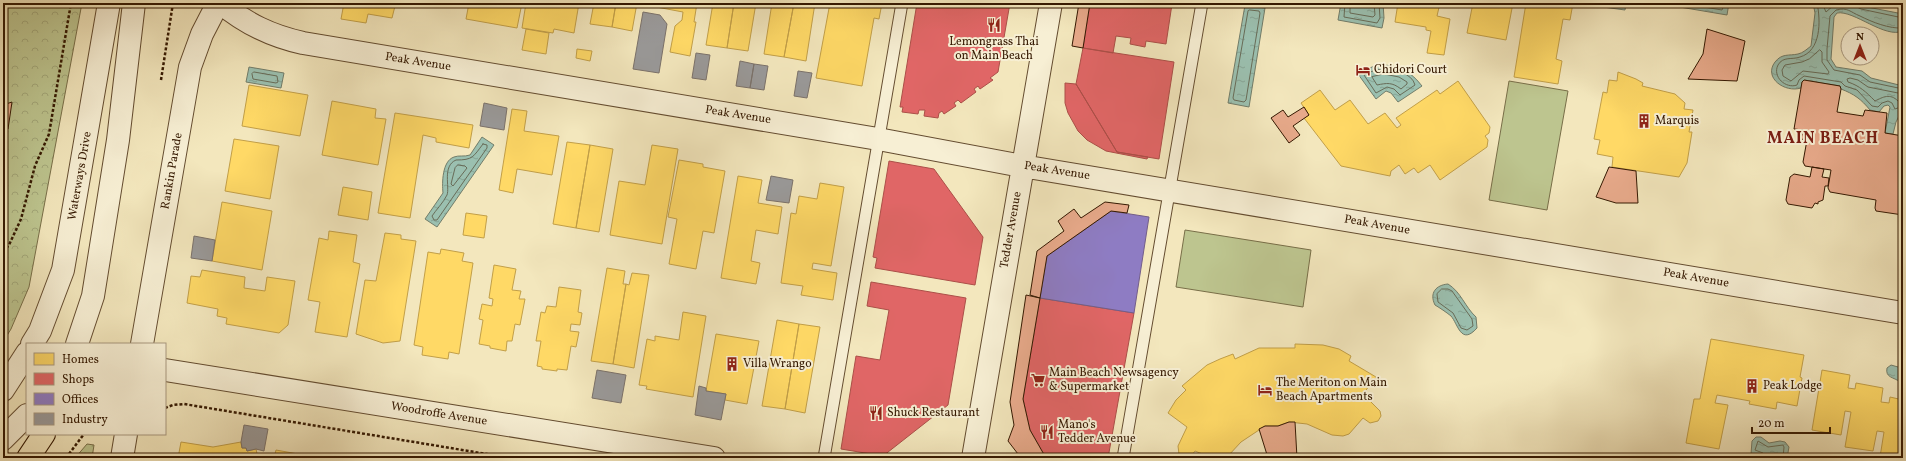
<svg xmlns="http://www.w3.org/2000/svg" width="1906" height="461" font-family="Vollkorn,serif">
<defs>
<pattern id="park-crowns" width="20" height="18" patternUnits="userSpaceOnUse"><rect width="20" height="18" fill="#bdc58f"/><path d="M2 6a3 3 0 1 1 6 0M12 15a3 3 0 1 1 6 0" fill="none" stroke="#a3a87a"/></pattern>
<pattern id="water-ripples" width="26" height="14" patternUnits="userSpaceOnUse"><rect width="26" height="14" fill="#9bc0b0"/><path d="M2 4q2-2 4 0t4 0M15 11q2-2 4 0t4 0" fill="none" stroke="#86a496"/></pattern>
</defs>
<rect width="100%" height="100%" fill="#f3e7bd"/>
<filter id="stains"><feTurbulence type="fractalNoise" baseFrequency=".005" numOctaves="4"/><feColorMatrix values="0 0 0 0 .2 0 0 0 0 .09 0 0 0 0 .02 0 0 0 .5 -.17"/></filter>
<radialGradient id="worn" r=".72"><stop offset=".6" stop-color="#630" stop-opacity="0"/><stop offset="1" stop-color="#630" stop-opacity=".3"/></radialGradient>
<!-- park -->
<path fill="url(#park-crowns)" stroke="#786e48" d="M 3,3 L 82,3 L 29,287 L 11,329 L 3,342 Z
M 87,444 L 94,445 L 92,458 L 75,458 Z"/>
<!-- pitch -->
<path fill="#bdc58f" stroke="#786e48" d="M 1509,81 L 1568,91 L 1547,210 L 1489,200 Z
M 1185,230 L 1311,250 L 1303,307 L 1176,287 Z"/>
<!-- water -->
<path fill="url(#water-ripples)" stroke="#727d6a" d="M 1341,3 L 1383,3 L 1384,18 L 1382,28 L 1338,20 Z
M 1604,3 L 1626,3 L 1625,10 L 1603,7 Z
M 1656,3 L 1729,3 L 1727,15 Z
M 1813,3 L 1859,3 L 1862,6 L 1903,14 L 1903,31 C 1885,39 1854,10 1837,13 L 1834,17 L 1831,59 L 1836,67 L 1862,71 L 1871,78 L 1903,86 L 1903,108 L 1896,122 L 1893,134 L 1885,133 L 1890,107 L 1888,105 L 1884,106 L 1879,112 L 1870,110 C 1861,99 1854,94 1841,89 L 1840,86 L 1804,80 L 1802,82 L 1801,88 C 1785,93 1763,78 1775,62 C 1782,53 1789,56 1798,54 C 1803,53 1807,49 1811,46 L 1815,13 Z
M 1245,5 L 1265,8 L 1249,107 L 1228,103 Z
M 1384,65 C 1401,66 1411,72 1422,86 L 1398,102 L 1391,93 L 1386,91 L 1376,99 L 1358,74 L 1374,66 Z
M 249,67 L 284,73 L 281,88 L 246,82 Z
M 482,137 L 494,145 L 437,227 L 425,219 L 443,193 C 442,183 442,161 454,157 C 459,155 464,157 470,155 Z
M 1448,284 C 1461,292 1465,307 1476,317 L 1477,328 C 1461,346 1458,324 1451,316 C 1446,312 1440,308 1435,305 C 1429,293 1436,285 1448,284 Z
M 1891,365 L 1898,367 L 1903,371 L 1903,389 L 1900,382 C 1894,377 1885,378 1887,368 Z
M 1756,437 L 1761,437 L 1769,443 L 1780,441 L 1785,442 L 1789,447 L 1787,458 L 1770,458 L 1751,454 L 1752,441 Z"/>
<!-- homes -->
<path fill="#ffd966" stroke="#c29f48" d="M 344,3 L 380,3 L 395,6 L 392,18 L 368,14 L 366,23 L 341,19 Z
M 437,3 L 457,3 L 456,7 Z
M 469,3 L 522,3 L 517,28 L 466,19 Z
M 526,3 L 579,3 L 574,33 L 554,29 L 553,33 L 522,28 Z
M 594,3 L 616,3 L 612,27 L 590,24 Z
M 616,3 L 637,3 L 632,31 L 612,27 Z
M 651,3 L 697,3 L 694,22 L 696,22 L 690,56 L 670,52 L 675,26 L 682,20 L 683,12 L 651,6 Z
M 713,3 L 734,3 L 727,48 L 706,45 Z
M 734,3 L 756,3 L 748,51 L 727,48 Z
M 772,3 L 794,3 L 784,57 L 764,54 Z
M 794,3 L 815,3 L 806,61 L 784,57 Z
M 830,3 L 859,7 L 859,3 L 882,3 L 879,19 L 874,18 L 862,86 L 816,78 Z
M 1398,3 L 1440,3 L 1437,16 L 1450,19 L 1444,55 L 1427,53 L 1431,31 L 1426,30 L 1426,27 L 1395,22 Z
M 1473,3 L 1513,3 L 1506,40 L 1467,33 Z
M 1526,3 L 1573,3 L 1570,20 L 1563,19 L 1556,59 L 1562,61 L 1558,84 L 1514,77 Z
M 526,29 L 549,33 L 546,54 L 522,50 Z
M 577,49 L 592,51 L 590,61 L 576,58 Z
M 1618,72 L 1636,79 L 1643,83 L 1642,86 L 1675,94 L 1685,103 L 1684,109 L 1693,110 L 1689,132 L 1692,132 L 1687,163 L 1679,177 L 1612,167 L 1613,157 L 1597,154 L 1600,140 L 1594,139 L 1603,92 L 1607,93 L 1609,80 L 1617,81 Z
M 1458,81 L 1490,127 L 1489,133 L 1485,136 L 1488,140 L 1487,147 L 1440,180 L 1430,165 L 1418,173 L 1414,168 L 1405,174 L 1399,165 L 1391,171 L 1390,176 L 1341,166 L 1304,118 L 1309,115 L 1301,103 L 1320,90 L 1335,110 L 1350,100 L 1368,124 L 1385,113 L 1397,128 L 1401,125 L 1396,118 L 1437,90 L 1440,94 Z
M 249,85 L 308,95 L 300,136 L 242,126 Z
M 332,101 L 376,109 L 375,118 L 386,119 L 378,165 L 322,155 Z
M 512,109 L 527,111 L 524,131 L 559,136 L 552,175 L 517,169 L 513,193 L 499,190 Z
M 395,113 L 473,125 L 469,148 L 436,142 L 436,138 L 423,135 L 410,218 L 378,213 Z
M 234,139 L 279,146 L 270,199 L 225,191 Z
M 567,142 L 590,145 L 576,228 L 553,224 Z
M 590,145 L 613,149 L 599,232 L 576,228 Z
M 652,145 L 678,149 L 662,244 L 610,235 L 619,181 L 645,185 Z
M 679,160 L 703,164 L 703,167 L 725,171 L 714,233 L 703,231 L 696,269 L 669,264 L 677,219 L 668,217 Z
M 738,176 L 762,180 L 758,203 L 782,207 L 778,234 L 756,230 L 751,261 L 760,263 L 756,284 L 721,278 Z
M 820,183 L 844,187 L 831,266 L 813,263 L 812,269 L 837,273 L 833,300 L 801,295 L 803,286 L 781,283 L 791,213 L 796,214 L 799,196 L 817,199 Z
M 343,187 L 372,192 L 368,220 L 338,215 Z
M 222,202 L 272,211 L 262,270 L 212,261 Z
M 466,213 L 487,216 L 484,238 L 463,235 Z
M 329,231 L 357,235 L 353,262 L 360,264 L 347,337 L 315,332 L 320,302 L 308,300 L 319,238 L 328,240 Z
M 385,233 L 401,235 L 401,239 L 416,241 L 400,341 L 383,343 L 356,334 L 365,280 L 376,281 Z
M 441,249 L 464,253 L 462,261 L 473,263 L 459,354 L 449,352 L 448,359 L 422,355 L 423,347 L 414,345 L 428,252 L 440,254 Z
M 494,265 L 516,269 L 512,290 L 521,291 L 519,299 L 525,299 L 520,325 L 515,324 L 512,341 L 507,341 L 506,351 L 490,348 L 490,346 L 479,344 L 483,320 L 479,319 L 482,304 L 492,306 L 493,299 L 489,298 Z
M 607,268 L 625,271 L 623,284 L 626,284 L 613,364 L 591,361 Z
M 202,270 L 245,277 L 244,288 L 265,291 L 267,277 L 295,281 L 288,325 L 279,333 L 226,324 L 227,318 L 217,316 L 218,309 L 187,303 L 191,276 L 200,277 Z
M 632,273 L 649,275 L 634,368 L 613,364 L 626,284 L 629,285 Z
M 559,287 L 581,290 L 578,312 L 582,313 L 580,325 L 571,324 L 570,331 L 579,332 L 576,347 L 571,346 L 567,370 L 557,369 L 557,371 L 542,369 L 542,367 L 537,366 L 541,341 L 536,341 L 541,312 L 545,313 L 547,306 L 556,307 Z
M 683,312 L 706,316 L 693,397 L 646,389 L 647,386 L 639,385 L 647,339 L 655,341 L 655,336 L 679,340 Z
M 777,320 L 799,324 L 785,409 L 762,406 Z
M 799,324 L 820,327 L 805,413 L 785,409 Z
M 716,334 L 759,341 L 747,404 L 725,400 L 726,394 L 706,391 Z
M 1711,339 L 1804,355 L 1800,377 L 1802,378 L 1797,406 L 1777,402 L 1776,409 L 1749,404 L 1750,401 L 1717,395 L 1715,403 L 1728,405 L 1719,449 L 1686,443 L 1694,399 L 1700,399 Z
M 1295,344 L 1323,345 L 1339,349 L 1351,356 L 1349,361 L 1376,377 L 1363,394 L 1380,411 L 1381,416 L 1378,421 L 1370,423 L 1363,418 L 1349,434 L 1343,436 L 1332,435 L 1307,424 L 1289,422 L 1278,426 L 1265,426 L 1241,442 L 1228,456 L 1224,458 L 1212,458 L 1195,451 L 1191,456 L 1186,458 L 1179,454 L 1178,446 L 1187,427 L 1168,413 L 1176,400 L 1186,390 L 1182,386 L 1207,365 L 1220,359 L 1233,354 L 1235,359 L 1259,348 L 1295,348 Z
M 1822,370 L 1850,375 L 1848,388 L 1855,389 L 1856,383 L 1883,388 L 1881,402 L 1889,403 L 1890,397 L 1903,400 L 1903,458 L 1880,457 L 1884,432 L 1877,431 L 1873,451 L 1845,447 L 1851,412 L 1845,411 L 1841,435 L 1812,430 Z
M 181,442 L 213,447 L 241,442 L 242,448 L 246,448 L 247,451 L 256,449 L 258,458 L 178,458 Z
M 276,450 L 298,454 L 297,458 L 274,458 Z
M 298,454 L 320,457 L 320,458 L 297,458 Z"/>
<!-- shops -->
<path fill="#e06666" stroke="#ac4f48" d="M 917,3 L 1010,3 L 998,72 L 990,78 L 993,80 L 980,89 L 978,86 L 974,89 L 976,92 L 961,103 L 958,100 L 954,103 L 956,106 L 944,114 L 942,111 L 939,113 L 938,118 L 924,116 L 925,110 L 919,110 L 918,114 L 902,112 L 903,107 L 900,107 Z
M 1090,3 L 1172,4 L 1166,44 L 1146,41 L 1145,47 L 1130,44 L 1131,38 L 1116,36 L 1113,53 L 1083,48 Z
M 1083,48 L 1174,62 L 1159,159 L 1117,152 L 1076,84 Z
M 1065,83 L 1076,84 L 1117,152 L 1148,157 L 1147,159 L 1106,151 L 1087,140 L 1078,131 L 1068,113 L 1065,103 Z
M 889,161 L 934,169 L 983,237 L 975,285 L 875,268 L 877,258 L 873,257 Z
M 871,282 L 966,298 L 948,405 L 883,456 L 841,449 L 856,356 L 880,360 L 889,310 L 867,306 Z
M 1040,298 L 1134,313 L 1108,458 L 1046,458 L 1030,430 L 1023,399 Z"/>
<!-- offices -->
<path fill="#8e7cc3" stroke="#735e89" d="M 1111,211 L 1149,217 L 1134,313 L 1040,298 L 1047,256 Z"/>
<!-- industry -->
<path fill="#999" stroke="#7b726b" d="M 643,12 L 660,15 L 667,24 L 659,73 L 633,69 Z
M 696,53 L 710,55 L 706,80 L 692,78 Z
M 740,61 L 754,64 L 750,88 L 736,86 Z
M 754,64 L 768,66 L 764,90 L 750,88 Z
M 798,71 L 812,73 L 807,98 L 794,96 Z
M 484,103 L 507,108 L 504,130 L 480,126 Z
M 771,176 L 793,180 L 789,203 L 766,200 Z
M 194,236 L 215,240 L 212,261 L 191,258 Z
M 597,370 L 626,375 L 621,403 L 592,398 Z
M 699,386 L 706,388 L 706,391 L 726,394 L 721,420 L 695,415 Z
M 244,425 L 268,429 L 264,451 L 256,449 L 247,451 L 246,448 L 242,448 L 241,442 Z"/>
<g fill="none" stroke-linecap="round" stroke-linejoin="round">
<!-- shore -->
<path stroke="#686c58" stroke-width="1" d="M 1345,3 L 1344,17 L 1377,23 L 1380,18 L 1379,3
M 1350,3 L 1350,13 L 1373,17 L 1375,15 L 1374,3
M 1680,3 L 1722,10 L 1725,3
M 1817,3 C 1821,21 1821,51 1800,57 C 1792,60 1783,56 1778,65 C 1772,77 1786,89 1797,85 L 1799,80 L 1804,76 L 1841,82 L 1845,86 L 1857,90 L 1872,106 L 1878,107 L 1882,103 L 1888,101 L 1892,103 L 1895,109 L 1903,106
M 1822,3 L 1826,12 L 1834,5 L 1852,3
M 1857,3 L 1857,7 L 1861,9 L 1903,18
M 1250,10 L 1259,11 L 1260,13 L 1246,100 L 1244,102 L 1234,100 L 1233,98 L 1248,11 Z
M 1903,28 C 1889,29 1872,22 1860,16 C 1850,12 1848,7 1836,10 L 1830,16 L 1827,49 L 1827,60 L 1834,70 L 1860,75 L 1870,82 L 1903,89
M 1820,50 L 1822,52 L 1822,62 L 1829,72 L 1828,74 L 1803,71 L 1791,81 L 1783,76 L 1782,70 L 1785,65 L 1802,62 L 1809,59 Z
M 1384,69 C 1395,70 1412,73 1415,85 L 1400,95 L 1394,89 L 1387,87 L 1376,93 L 1364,75 L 1375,70 Z
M 254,72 L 277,76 L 278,82 L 276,83 L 253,79 L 252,74 Z
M 1384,74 L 1399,77 L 1407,82 L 1407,84 L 1401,89 C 1392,82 1387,83 1377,85 L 1372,77 Z
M 1903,94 L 1868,87 L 1858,80 L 1850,78 L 1847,79 L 1848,82 C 1860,86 1866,92 1875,101 C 1883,97 1890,93 1898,101 L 1903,101
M 483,144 L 487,145 L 487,148 L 437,220 L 434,220 L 432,216 C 436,210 443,203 447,195 C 450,187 442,166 456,160 C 473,160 473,157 483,144 Z
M 458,165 L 465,166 L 467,168 L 453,186 L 451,184 L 455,168 Z
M 1442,289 L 1448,289 L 1452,291 L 1472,319 L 1473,326 L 1467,330 L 1461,328 L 1453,313 L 1438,302 L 1437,294 Z
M 1764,458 L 1763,453 L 1755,450 L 1758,441 L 1768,447 L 1783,445 L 1784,447 L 1783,458"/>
</g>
<!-- building -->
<path fill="#e8aa8b" stroke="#341801" d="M 1079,3 L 1090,3 L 1083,48 L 1072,46 Z
M 1707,29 L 1745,41 L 1737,81 L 1688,79 L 1703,54 Z
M 1804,80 L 1840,86 L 1841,89 L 1837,112 L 1863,116 L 1865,110 L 1887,113 L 1885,133 L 1903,136 L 1903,215 L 1876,211 L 1875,208 L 1876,200 L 1830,192 L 1828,188 L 1831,170 L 1805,166 L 1803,162 L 1807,140 L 1801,139 L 1803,130 L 1794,129 L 1802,82 Z
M 12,102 L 8,129 L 5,132 L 3,131 L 3,105 Z
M 1304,107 L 1309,115 L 1293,126 L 1300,135 L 1289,143 L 1271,118 L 1283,110 L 1288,117 Z
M 1609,167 L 1636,171 L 1638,203 L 1616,203 L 1596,197 Z
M 1812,167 L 1824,169 L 1822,177 L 1829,178 L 1828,186 L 1825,186 L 1823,200 L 1818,202 L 1818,204 L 1815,203 L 1812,208 L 1788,204 L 1786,200 L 1790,177 L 1794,174 L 1810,177 Z
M 1105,202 L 1129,205 L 1127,213 L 1111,211 L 1047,256 L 1040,298 L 1030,295 L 1037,251 L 1064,231 L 1058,221 L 1074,209 L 1081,218 Z
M 1026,295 L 1040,298 L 1023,399 L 1030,430 L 1046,458 L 1019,458 L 1018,454 L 1008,441 L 1014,425 L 1010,402 Z
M 1289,422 L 1295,422 L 1297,458 L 1268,458 L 1259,429 L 1265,426 L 1278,426 Z"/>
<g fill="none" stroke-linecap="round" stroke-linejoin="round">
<defs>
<path id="service" d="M 824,458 L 902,3
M 1123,458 L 1202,3"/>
<path id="minor" d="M 221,3 C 246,24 271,36 303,43 L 878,139 L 1022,166 L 1903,313
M 142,344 L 190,67 L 202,34 L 218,3
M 165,370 L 714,458
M 122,458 L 126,434
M 973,458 L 1051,3"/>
<path id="tertiary" d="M 32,344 L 40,331 L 63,270 L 109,3
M 77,344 L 93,296 L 118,140 L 134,3
M 3,390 L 27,353
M 3,439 L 27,415"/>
<path id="trunk" d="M 28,458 L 44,434"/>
</defs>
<!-- service casing -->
<use href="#service" stroke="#644c30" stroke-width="13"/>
<!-- minor casing -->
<use href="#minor" stroke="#644c30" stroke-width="24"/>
<!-- tertiary casing -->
<use href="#tertiary" stroke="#644c30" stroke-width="24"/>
<!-- trunk casing -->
<use href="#trunk" stroke="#341801" stroke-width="24"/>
<!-- path -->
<path stroke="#341801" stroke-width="2.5" stroke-dasharray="3 2" stroke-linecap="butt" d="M 161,80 L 173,3
M 3,252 L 9,245 L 21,219 L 35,166 L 49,134 L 71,3
M 165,408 L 173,405 L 184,404 L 511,458
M 66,458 L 84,434"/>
<!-- service -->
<use href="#service" stroke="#f7efd4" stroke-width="11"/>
<!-- minor -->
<use href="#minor" stroke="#f7efd4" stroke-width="22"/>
<!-- tertiary -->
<use href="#tertiary" stroke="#f7efd4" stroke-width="22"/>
<!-- trunk -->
<use href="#trunk" stroke="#f3e7bd" stroke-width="22"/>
</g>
<!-- icons -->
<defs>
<symbol id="restaurant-bare" viewBox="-9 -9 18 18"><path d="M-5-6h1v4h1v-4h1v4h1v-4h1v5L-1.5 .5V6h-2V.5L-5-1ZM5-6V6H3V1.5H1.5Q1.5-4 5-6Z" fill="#8f2418" stroke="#f7efd4" stroke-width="2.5" paint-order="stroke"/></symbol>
<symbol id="hotel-bare" viewBox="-9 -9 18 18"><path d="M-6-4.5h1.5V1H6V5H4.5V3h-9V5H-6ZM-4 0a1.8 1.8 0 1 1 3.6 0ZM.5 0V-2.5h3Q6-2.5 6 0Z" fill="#8f2418" stroke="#f7efd4" stroke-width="2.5" paint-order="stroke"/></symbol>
<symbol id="building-bare" viewBox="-9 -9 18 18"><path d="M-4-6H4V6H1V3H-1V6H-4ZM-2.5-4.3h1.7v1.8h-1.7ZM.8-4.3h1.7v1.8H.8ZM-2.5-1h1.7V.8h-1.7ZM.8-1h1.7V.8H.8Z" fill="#8f2418" stroke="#f7efd4" stroke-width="2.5" paint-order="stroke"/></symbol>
<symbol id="supermarket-bare" viewBox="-9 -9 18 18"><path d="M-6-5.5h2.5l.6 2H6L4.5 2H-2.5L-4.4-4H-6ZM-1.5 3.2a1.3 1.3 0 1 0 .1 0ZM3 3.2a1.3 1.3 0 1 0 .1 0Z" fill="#8f2418" stroke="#f7efd4" stroke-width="2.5" paint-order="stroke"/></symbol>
</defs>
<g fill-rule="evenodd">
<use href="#restaurant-bare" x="984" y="15" width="20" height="20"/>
<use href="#hotel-bare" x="1353" y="60" width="20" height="20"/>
<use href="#building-bare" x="1634" y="111" width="20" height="20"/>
<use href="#building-bare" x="722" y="354" width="20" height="20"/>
<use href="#supermarket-bare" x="1028" y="370" width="20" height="20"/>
<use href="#building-bare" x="1742" y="376" width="20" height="20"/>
<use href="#hotel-bare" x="1255" y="380" width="20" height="20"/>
<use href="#restaurant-bare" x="866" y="403" width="20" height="20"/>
<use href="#restaurant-bare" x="1037" y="422" width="20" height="20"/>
</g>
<g text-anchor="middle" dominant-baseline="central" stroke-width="4" stroke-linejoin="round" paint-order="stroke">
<!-- poi labels -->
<g font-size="12" fill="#341801" stroke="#f7efd4" text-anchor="start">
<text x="994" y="42" text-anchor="middle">Lemongrass Thai<tspan x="994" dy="14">on Main Beach</tspan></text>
<text x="1374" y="70">Chidori Court</text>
<text x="1655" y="121">Marquis</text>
<text x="743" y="364">Villa Wrango</text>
<text x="1049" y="373">Main Beach Newsagency<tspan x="1049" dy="14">&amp; Supermarket</tspan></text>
<text x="1276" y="383">The Meriton on Main<tspan x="1276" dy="14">Beach Apartments</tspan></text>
<text x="1763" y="386">Peak Lodge</text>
<text x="887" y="413">Shuck Restaurant</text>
<text x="1058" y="425">Mano's<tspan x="1058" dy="14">Tedder Avenue</tspan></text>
</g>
<!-- street labels -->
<g font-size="12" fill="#341801" stroke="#f7efd4">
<text transform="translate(418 62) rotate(9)">Peak Avenue</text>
<text transform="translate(738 115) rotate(9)">Peak Avenue</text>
<text transform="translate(172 171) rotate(-80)">Rankin Parade</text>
<text transform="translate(1057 171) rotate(9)">Peak Avenue</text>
<text transform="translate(80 176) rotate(-80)">Waterways Drive</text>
<text transform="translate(1377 225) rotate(10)">Peak Avenue</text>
<text transform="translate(1011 230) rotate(-80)">Tedder Avenue</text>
<text transform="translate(1696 278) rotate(10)">Peak Avenue</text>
<text transform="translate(439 414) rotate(9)">Woodroffe Avenue</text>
</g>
<!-- district labels -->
<g font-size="16" font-weight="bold" letter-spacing="1" fill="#7a1f14" stroke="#f7efd4">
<text x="1823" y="139">MAIN BEACH</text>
</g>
</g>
<!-- margin -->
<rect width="1906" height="461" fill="none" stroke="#f3e7bd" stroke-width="16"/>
<rect x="4" y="4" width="1898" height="453" fill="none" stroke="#341801" stroke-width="2"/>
<rect x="8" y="8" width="1890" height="445" fill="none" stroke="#341801"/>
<!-- legend -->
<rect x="26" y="343" width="140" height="92" fill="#f7efd4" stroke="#a99980"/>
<rect x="34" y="353" width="20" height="12" fill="#ffd966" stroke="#a99980"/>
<text x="62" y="363" font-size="12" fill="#341801">Homes</text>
<rect x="34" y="373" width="20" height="12" fill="#e06666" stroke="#a99980"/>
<text x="62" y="383" font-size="12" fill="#341801">Shops</text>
<rect x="34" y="393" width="20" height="12" fill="#8e7cc3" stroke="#a99980"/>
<text x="62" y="403" font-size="12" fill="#341801">Offices</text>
<rect x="34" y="413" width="20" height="12" fill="#999999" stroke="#a99980"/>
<text x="62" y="423" font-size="12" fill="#341801">Industry</text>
<!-- north arrow -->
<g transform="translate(1860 46)"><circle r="19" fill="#f7efd4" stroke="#a99980"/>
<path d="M0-3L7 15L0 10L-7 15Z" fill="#8f2418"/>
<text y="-6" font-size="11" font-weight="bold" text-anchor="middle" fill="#341801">N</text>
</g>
<!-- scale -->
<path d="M1752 427v6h78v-6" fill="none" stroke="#341801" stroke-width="2"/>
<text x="1758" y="427" font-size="12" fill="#341801" stroke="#f7efd4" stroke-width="3" paint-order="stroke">20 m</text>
<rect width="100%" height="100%" filter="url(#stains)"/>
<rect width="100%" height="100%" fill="url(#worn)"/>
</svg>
